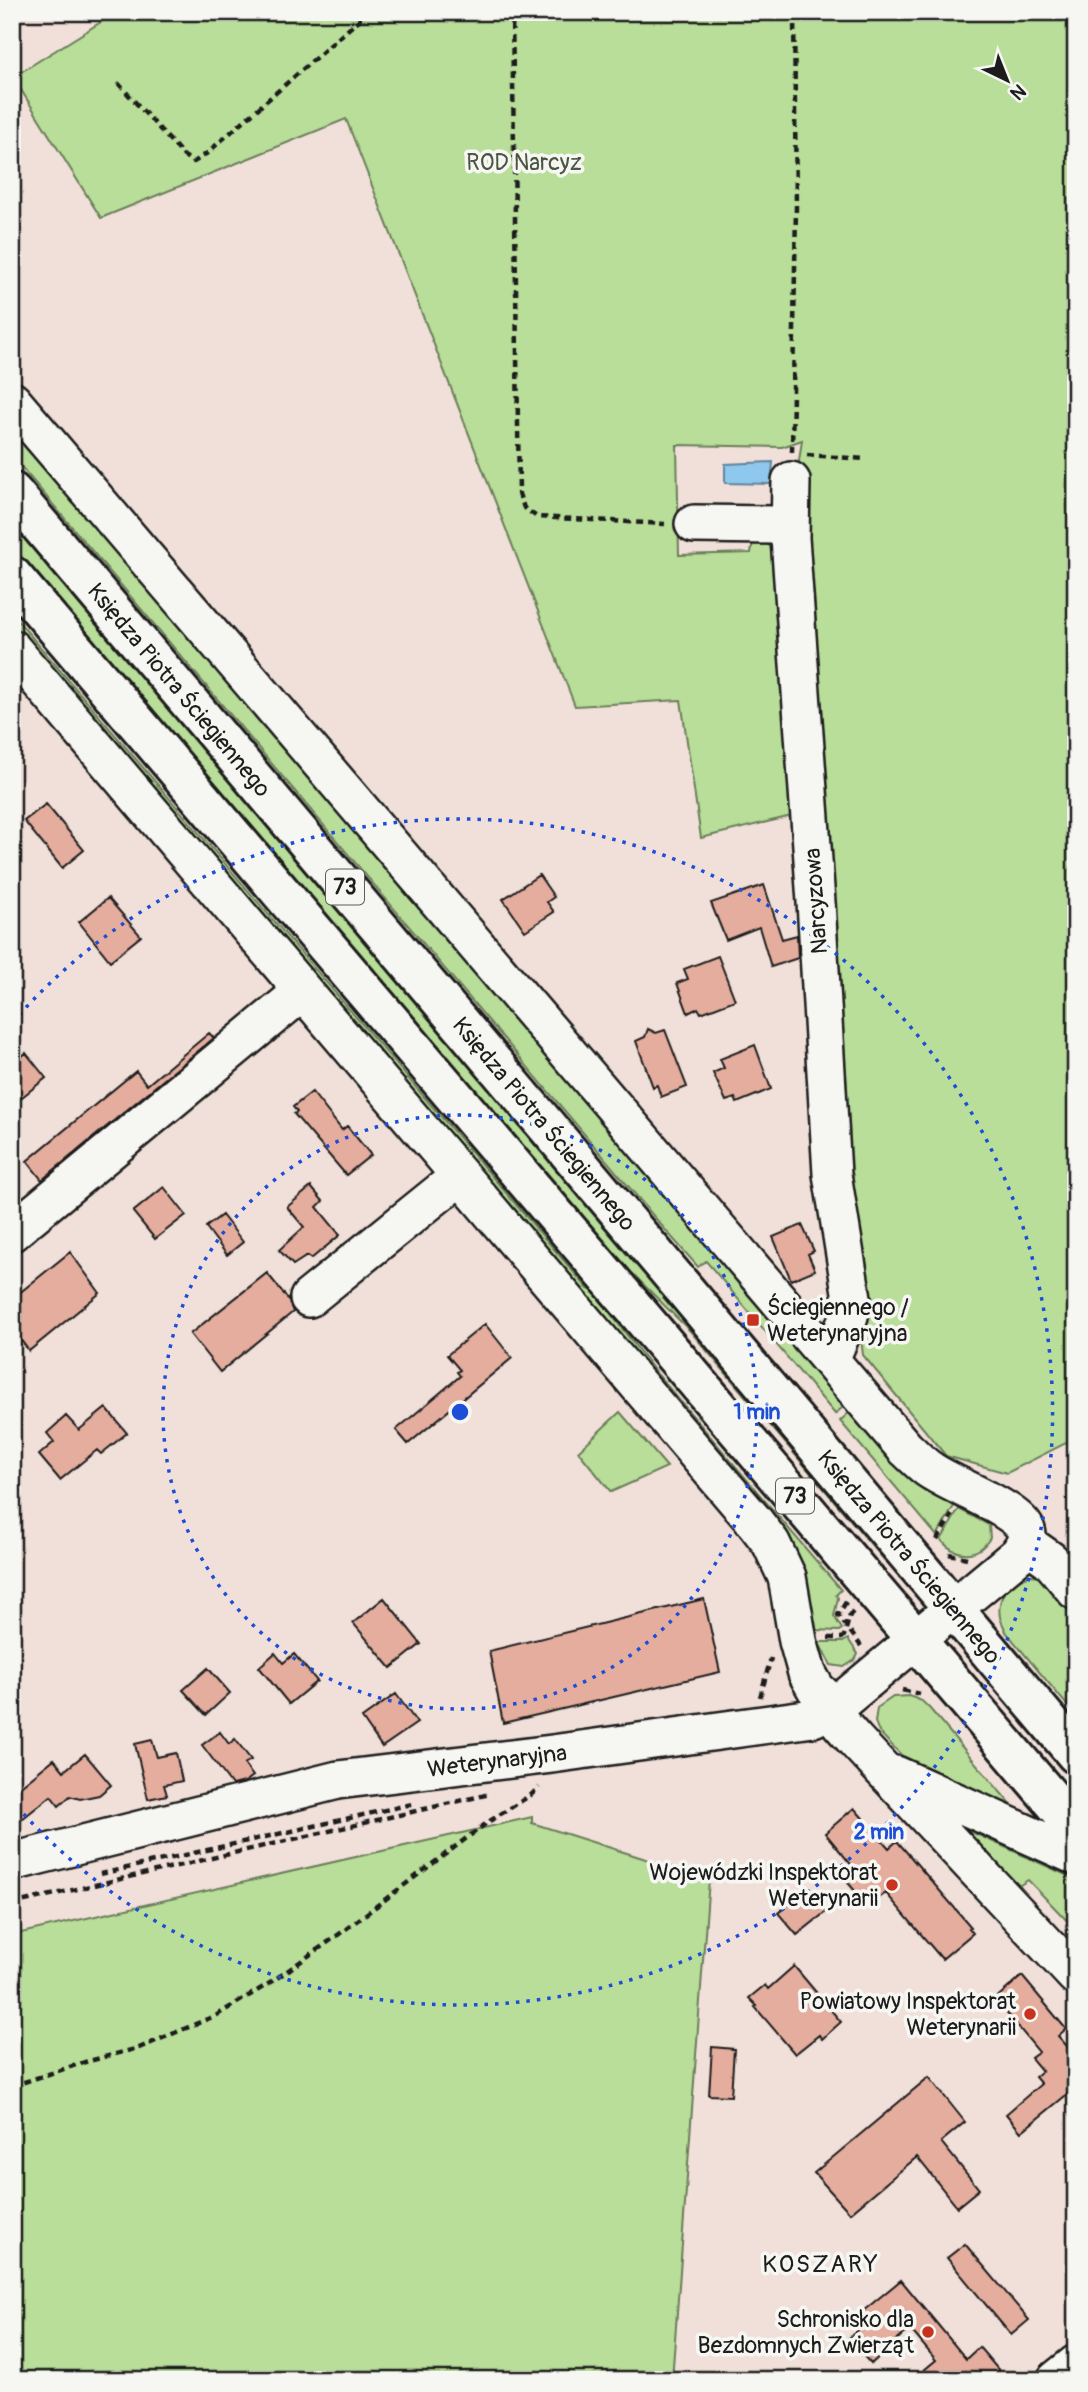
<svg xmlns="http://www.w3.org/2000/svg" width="1088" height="2392" font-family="Pangolin,sans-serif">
<rect width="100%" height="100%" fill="#f1e0d9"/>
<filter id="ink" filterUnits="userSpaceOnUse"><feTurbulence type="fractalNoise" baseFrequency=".0143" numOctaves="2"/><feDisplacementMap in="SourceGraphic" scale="14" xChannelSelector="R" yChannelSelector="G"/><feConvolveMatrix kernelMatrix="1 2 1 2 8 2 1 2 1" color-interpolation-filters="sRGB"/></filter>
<g filter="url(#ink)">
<!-- green -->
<path fill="#b8de99" stroke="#6a7d5a" stroke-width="2" d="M 117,12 L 1076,12 L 1076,1438 L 1007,1473 L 946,1456 L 863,1355 L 857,1301 L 799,461 L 802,440 L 782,447 L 677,445 L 679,555 L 751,553 L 753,541 L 764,541 L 773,549 L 800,814 L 701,838 L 681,700 L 575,706 L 346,119 L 101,218 L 13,77 Z
M 12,417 L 851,1400 L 835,1414 L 706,1261 L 698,1267 L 661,1225 L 12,456 Z
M 12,520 L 889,1559 L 886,1562 L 691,1332 L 614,1255 L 545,1178 L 12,553 Z
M 12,614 L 588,1289 L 593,1291 L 658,1375 L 841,1590 L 836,1595 L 838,1598 L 834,1616 L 842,1629 L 839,1631 L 814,1630 L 803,1595 L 12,633 Z
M 856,1406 L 958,1499 L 937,1536 L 840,1421 Z
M 620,1412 L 667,1467 L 611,1492 L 578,1451 Z
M 959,1509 L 989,1525 L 990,1538 C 977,1559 955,1557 941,1540 Z
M 1032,1575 L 1040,1576 L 1052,1583 L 1076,1612 L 1076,1716 L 1006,1632 C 1005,1628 1001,1622 1000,1617 C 996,1595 1012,1579 1032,1575 Z
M 848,1639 L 858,1654 L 855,1660 L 844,1667 L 831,1665 L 821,1647 L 813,1649 L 817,1642 L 843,1642 Z
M 909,1696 L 922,1701 L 930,1709 L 1018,1813 L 907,1761 L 879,1732 L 875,1722 L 877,1708 L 893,1697 Z
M 532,1817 L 532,1823 L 709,1879 L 672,2380 L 12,2380 L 12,1935 Z
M 947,1821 L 1073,1878 L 1076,1881 L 1076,1954 L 1068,1941 L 1075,1929 L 1028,1880 L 1017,1887 Z"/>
<!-- water -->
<path fill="#8fc8ee" stroke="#61839a" stroke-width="2" d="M 773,462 L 771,484 L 725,483 L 725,464 Z"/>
<!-- building -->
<path fill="#e5ad9e" stroke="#1c1c1c" stroke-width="2" d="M 46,804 L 84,850 L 62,868 L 24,821 Z
M 539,875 L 554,897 L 547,902 L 554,912 L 525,931 L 503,899 Z
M 764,885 L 782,939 L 797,935 L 798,958 L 771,967 L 759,927 L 726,940 L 711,903 Z
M 108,898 L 141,936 L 110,961 L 79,922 Z
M 718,956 L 735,1000 L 701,1013 L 698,1008 L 688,1013 L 677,983 L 688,979 L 684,969 Z
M 648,1029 L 656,1033 L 665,1030 L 687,1087 L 661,1097 L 657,1085 L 653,1087 L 636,1041 L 645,1037 Z
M 209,1033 L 214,1038 L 42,1180 L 27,1161 L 136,1071 L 147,1085 Z
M 755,1045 L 771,1089 L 737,1103 L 735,1098 L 726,1101 L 713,1073 L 724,1068 L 720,1059 Z
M 26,1053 L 46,1078 L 12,1105 L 12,1064 Z
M 312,1092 L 342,1130 L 347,1126 L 371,1155 L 346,1175 L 294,1114 L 297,1112 L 293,1107 Z
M 164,1187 L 186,1215 L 155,1239 L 133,1212 Z
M 311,1187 L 323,1201 L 317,1207 L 340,1235 L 311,1259 L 307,1256 L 293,1265 L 279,1250 L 304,1227 L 287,1207 Z
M 222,1215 L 243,1242 L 227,1255 L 206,1227 Z
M 802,1225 L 814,1251 L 808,1254 L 815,1270 L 791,1280 L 773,1237 Z
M 70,1252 L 100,1293 L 29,1351 L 12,1328 L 12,1299 Z
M 267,1273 L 288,1299 L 293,1312 L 220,1372 L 190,1334 Z
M 485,1324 L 512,1358 L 408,1444 L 396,1430 L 460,1376 L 457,1372 L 460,1370 L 447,1355 Z
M 106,1408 L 127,1433 L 101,1454 L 97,1450 L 60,1480 L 39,1455 L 54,1442 L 47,1433 L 66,1416 L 79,1430 Z
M 384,1598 L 421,1644 L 391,1668 L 353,1623 Z
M 704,1599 L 720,1672 L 503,1723 L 489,1651 Z
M 275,1653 L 283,1663 L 294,1654 L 317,1681 L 289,1704 L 259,1667 Z
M 208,1668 L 230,1693 L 206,1715 L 183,1690 Z
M 396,1694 L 417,1723 L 382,1747 L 362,1718 Z
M 220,1732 L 229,1744 L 235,1739 L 251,1760 L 244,1764 L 253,1776 L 245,1782 L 232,1785 L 202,1745 Z
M 152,1740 L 157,1757 L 176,1753 L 182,1781 L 164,1785 L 167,1795 L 148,1799 L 135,1744 Z
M 85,1754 L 111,1785 L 99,1795 L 80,1799 L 70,1796 L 59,1806 L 51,1796 L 12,1827 L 12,1793 L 54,1759 L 64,1771 Z
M 854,1808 L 889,1848 L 897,1841 L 971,1927 L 969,1928 L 973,1933 L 942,1959 L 886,1893 L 868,1906 L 843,1877 L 854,1868 L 825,1833 Z
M 808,1889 L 827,1911 L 797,1935 L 778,1913 Z
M 794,1966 L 841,2022 L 822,2039 L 819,2035 L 795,2054 L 755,2007 L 757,2006 L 749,1998 L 765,1985 L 768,1989 Z
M 1022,1976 L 1066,2029 L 1058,2036 L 1076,2056 L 1076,2087 L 1021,2132 L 1006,2114 L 1041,2084 L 1035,2077 L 1042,2071 L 1031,2058 L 1039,2052 L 995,1999 Z
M 712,2047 L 734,2049 L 731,2096 L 709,2095 Z
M 929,2077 L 965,2122 L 941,2142 L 979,2189 L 957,2207 L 917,2157 L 850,2213 L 814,2173 Z
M 965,2244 L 1029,2320 L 1011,2335 L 947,2258 Z
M 901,2280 L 966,2359 L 979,2347 L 1007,2380 L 912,2380 L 936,2360 L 910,2329 L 871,2364 L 848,2339 L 870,2319 L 863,2311 Z"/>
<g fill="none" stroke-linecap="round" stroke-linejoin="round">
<defs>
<path id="minor" d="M 12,401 L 905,1448 C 913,1455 921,1464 930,1470 C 951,1485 1013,1507 1025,1528 C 1030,1537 1024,1546 1019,1554 L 835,1707 L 813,1718 L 552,1754 L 338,1780 L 12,1862
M 694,524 L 775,525 L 783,529 L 790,538 L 816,902 L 832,1174 L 852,1298 L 849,1316 L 830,1360
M 790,538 L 791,481
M 12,649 L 754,1521 L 771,1543 L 787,1577 L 798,1641 L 807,1673 L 816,1689 L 835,1707 L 840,1723 L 855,1740 L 1076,1976
M 12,1232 L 303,991
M 309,1298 L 449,1185
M 1026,1543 L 1050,1560 L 1076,1591
M 896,1775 L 1076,1856
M 1056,2380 L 1076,2364"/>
<path id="major" d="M 12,492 L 1076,1754
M 12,576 L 1076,1828"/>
</defs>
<!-- minor casing -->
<use href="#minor" stroke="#1c1c1c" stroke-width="42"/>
<!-- major casing -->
<use href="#major" stroke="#1c1c1c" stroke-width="44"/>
<!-- path -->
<path stroke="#1c1c1c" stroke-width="4.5" stroke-dasharray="7 5" stroke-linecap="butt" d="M 512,12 L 519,494 L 524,508 L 537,517 L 665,524
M 118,83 L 184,156 L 194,162 L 206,154 L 368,12
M 792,452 L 796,206 L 794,12
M 807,455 L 866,459
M 937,1540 L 952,1515
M 949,1554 L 967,1558
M 846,1602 L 838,1615 L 861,1646
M 828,1638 L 842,1638 L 844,1636 L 850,1615 L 853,1612
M 902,1690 L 920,1694
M 760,1697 L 771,1658
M 100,1874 L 412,1804
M 12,1904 L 490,1794
M 12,2086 L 85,2062 L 139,2048 L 217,2015 L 270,1983 L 334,1938 L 488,1822 L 531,1795 L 539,1787"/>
<!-- minor -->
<use href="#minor" stroke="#f6f6f2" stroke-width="37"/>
<!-- major -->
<use href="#major" stroke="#f6f6f2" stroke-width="38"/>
</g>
</g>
<!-- distance rings -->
<g fill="none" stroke="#1d4ed8" stroke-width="3.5" stroke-dasharray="3.5 7">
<circle cx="460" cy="1412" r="297"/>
<path d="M12 1023A593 593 0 1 1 12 1801"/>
</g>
<!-- markers -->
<g fill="#c8321e" stroke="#f6f6f2" stroke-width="2.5">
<rect x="746" y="1313" width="14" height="14" rx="3.5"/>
<circle cx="892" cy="1885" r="7"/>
<circle cx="1030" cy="2014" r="7"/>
<circle cx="928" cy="2332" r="7"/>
</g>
<g text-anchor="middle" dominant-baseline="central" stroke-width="7" stroke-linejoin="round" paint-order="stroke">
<!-- shield labels -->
<g fill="#f6f6f2" stroke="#5d5d5c" stroke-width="2">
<rect x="326" y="869.5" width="38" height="35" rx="5"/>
<rect x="776" y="1478.5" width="38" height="35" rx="5"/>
</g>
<g font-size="21" font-weight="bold" fill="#1c1c1c">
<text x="345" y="887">73</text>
<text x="795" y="1496">73</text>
</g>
<!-- park labels -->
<g font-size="23" fill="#4b5642" stroke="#f6f6f2">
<text x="524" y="162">ROD Narcyz</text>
</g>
<!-- street labels -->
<g font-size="23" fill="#1c1c1c" stroke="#f6f6f2">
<text transform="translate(179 690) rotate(50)">Księdza Piotra Ściegiennego</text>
<text transform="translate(816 901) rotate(-94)">Narcyzowa</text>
<text transform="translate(544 1124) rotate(50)">Księdza Piotra Ściegiennego</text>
<text transform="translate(909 1557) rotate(50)">Księdza Piotra Ściegiennego</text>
<text transform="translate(497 1761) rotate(-7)">Weterynaryjna</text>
</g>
<!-- poi labels -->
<g font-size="23" fill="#1c1c1c" stroke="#f6f6f2" text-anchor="end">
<text x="767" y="1307" text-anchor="start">Ściegiennego /<tspan x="767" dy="26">Weterynaryjna</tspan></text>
<text x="878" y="1872">Wojewódzki Inspektorat<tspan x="878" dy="26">Weterynarii</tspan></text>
<text x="1016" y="2001">Powiatowy Inspektorat<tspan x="1016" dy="26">Weterynarii</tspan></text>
<text x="914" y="2319">Schronisko dla<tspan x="914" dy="26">Bezdomnych Zwierząt</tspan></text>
</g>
<!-- neighbourhood labels -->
<g font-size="24" letter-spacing="2" fill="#1c1c1c" stroke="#f6f6f2">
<text x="821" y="2264">KOSZARY</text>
</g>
</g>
<circle cx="460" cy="1412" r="10" fill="#1d4ed8" stroke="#f6f6f2" stroke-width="3.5"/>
<g font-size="21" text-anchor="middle" font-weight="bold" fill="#1d4ed8" stroke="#f6f6f2" stroke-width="7" stroke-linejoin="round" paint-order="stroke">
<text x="757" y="1419">1 min</text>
<text x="879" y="1839">2 min</text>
</g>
<!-- margin -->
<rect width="1088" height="2392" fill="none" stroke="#f6f6f2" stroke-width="42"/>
<rect x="21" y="21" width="1046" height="2350" fill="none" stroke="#1c1c1c" stroke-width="2.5" filter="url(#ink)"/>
<!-- north arrow -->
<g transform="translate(1007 80) rotate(137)" stroke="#f6f6f2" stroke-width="5" paint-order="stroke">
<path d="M0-5L12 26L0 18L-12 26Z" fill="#1c1c1c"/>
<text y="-10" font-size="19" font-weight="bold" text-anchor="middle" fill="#1c1c1c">N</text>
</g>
</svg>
